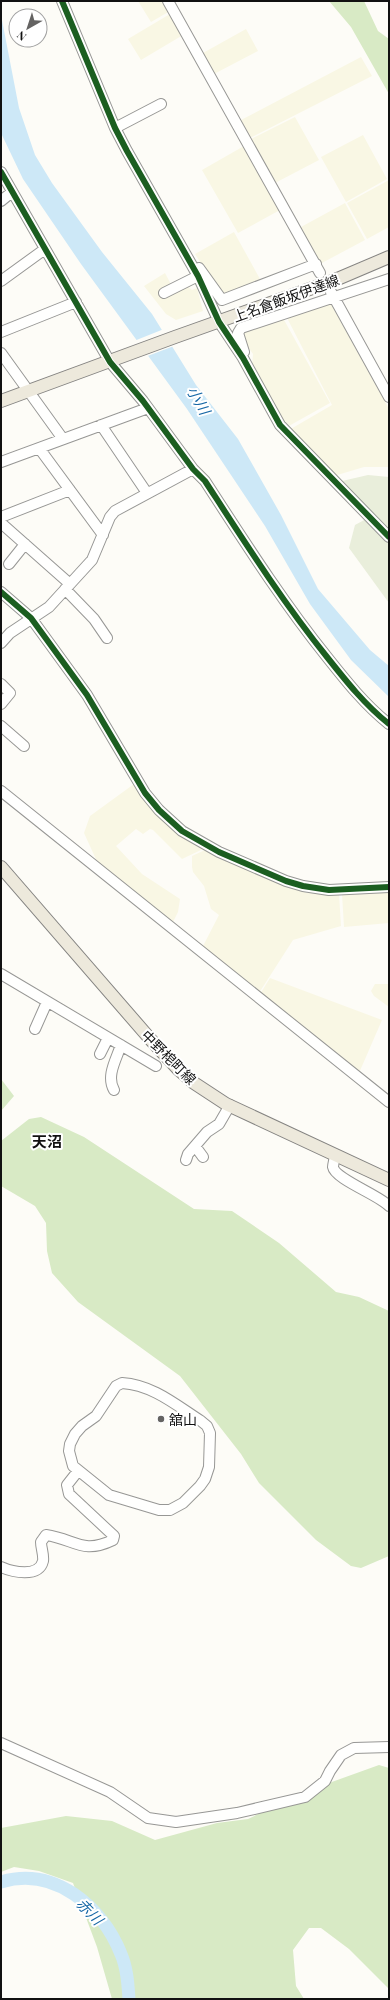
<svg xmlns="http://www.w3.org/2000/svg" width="390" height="2000" font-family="'Playfair Display','Noto Sans JP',serif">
<rect width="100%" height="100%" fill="#fdfcf7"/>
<!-- farmland -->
<path fill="#f9f7e4" d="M 138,1 L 164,1 L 170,11 L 151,22 Z
M 170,14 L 183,35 L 141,60 L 128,39 Z
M 246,29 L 258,51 L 214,74 L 203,53 Z
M 361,57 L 372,76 L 250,138 L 241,120 Z
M 295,117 L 319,160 L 275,183 L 251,139 Z
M 363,135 L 387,179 L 346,202 L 321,157 Z
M 244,146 L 280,210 L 238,233 L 202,170 Z
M 389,180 L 389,227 L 367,239 L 347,203 Z
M 345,203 L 365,240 L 320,264 L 301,227 Z
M 234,232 L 260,279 L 222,296 L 195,254 Z
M 165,273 L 174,290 L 186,285 L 192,290 L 197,288 L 203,311 L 176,320 L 166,314 L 144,286 Z
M 330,302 L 389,409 L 389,467 L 364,467 L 334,476 L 289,430 L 332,405 L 286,316 Z
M 283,318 L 330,403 L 287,427 L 252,366 L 253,354 L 242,339 L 242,333 Z
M 134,784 L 188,838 L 203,849 L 182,859 L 153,830 L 150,829 L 143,834 L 136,829 L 116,846 L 142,874 L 180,899 L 178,912 L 172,924 L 100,868 L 84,833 L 90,816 Z
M 205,850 L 307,893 L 339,894 L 341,926 L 293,940 L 259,993 L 202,948 L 219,915 L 211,909 L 204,886 L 193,872 L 192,867 L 192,856 Z
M 388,891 L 389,923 L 344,927 L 342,894 Z
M 270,978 L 382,1020 L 359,1073 L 260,994 Z
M 375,984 L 389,984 L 389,1007 L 374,996 L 371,991 Z"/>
<!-- forest -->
<path fill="#d8eac5" d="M 329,1 L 364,1 L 378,31 L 389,39 L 389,94 L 351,27 Z
M 1,1079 L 14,1096 L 1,1111 Z
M 41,1117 L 84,1137 L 194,1209 L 232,1211 L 279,1243 L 336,1292 L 359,1297 L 389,1311 L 389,1556 L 361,1568 L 351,1566 L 316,1540 L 259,1483 L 241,1454 L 180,1376 L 78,1302 L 52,1273 L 47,1251 L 46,1223 L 35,1206 L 1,1186 L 1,1141 L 29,1119 Z
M 379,1765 L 389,1768 L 389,1989 L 349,1949 L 321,1928 L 309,1928 L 293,1950 L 296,1986 L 304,1999 L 112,1999 L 97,1947 L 73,1883 L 39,1871 L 14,1867 L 1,1872 L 1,1828 L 66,1816 L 112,1821 L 155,1840 L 217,1823 L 248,1819 L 304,1792 Z"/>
<!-- cemetery -->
<path fill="#e9eedb" d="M 368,475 L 389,477 L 389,603 L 349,548 L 355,525 L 366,519 L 334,486 L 342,481 Z"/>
<!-- water -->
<path fill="#cde8f7" d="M 1,15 L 19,108 L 35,155 L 52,183 L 102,252 L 152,314 L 196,385 L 238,439 L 281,515 L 318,589 L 370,650 L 389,666 L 389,697 L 351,660 L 310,604 L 265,526 L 187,409 L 81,264 L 23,179 L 1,133 Z"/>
<!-- pier -->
<path fill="#fdfcf7" d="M 164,329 L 174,346 L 145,357 L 134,341 Z"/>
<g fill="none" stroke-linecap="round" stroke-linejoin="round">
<!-- river -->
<path stroke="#cde8f7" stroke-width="13" d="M 1,1882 C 54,1866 102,1906 121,1954 C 127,1968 128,1984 129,1999"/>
<defs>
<path id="minor" d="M 62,1 L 115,128 L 127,151 L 198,276 L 219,322 L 243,358 L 280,425 L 389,537
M 168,1 L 320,273
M 115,128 L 161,104
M 1,172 L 110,362 L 143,401 L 193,469 L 205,481 C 244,541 282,601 327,657 C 346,681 365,705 389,724
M 1,201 L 12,192
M 199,268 L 222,300 L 316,264
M 1,281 L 45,249
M 331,292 L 389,397
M 164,293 L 198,276
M 1,332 L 76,302
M 244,352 L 238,333 L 241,328 L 389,279
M 1,353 L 63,439
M 101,425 L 147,493
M 39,448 L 103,535
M 1,462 L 148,408
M 1,517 L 70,490
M 1,523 L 70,584
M 9,564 L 25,544
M 65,589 L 94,619 L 107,638
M 1,592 L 31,618 L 87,695 L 145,793 L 159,810 L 182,831 L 219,852 L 286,881 L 303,886 L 329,890 L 389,887
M 1,643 L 10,633 L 49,607 L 92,560 L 110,517 L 115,511 L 193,469
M 1,684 L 10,693 L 1,704
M 1,726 L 24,746
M 1,791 L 389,1102
M 1,974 L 156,1066
M 35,1029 L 47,1002
M 100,1054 L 108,1038
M 114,1090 C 106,1076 116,1060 121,1045
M 195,1146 L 203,1157
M 335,1155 C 335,1158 333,1164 333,1167 C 335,1179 379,1195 389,1206
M 186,1160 L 188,1154 L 207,1132 L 219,1124 L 230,1105
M 122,1383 C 153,1385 176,1405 201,1421 L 207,1426 L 210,1433 L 209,1467 L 205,1479 L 200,1486 L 183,1503 L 170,1510 L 159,1510 L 109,1495 L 73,1466 L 69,1451 L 70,1444 L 75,1434 L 82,1426 L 96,1416 L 116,1386 Z
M 1,1567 C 12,1572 39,1578 43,1561 C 44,1555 41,1548 41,1542 L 46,1535 C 75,1539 82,1555 113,1540 L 114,1536 L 69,1494 L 67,1485 L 78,1471
M 1,1743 L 110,1792 L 148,1818 L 176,1822 L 237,1813 L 305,1797 L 325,1781 L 330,1771 L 341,1755 L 354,1748 L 389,1747"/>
<path id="major" d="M 1,401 L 175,337 L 335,280 L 389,257
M 1,867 L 151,1040 L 178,1069 L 194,1083 L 226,1104 L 389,1180"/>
</defs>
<!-- minor casing -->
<use href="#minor" stroke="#979795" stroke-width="12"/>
<!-- major casing -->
<use href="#major" stroke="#858482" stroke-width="14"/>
<!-- minor -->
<use href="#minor" stroke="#fffffe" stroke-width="10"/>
<!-- major -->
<use href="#major" stroke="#ede9dc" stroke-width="12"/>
<defs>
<path id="cycleway" d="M 62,1 L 115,128 L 127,151 L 198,276 L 219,322 L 243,358 L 280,425 L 389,537
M 1,172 L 110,362 L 143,401 L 193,469 L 205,481 C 244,541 282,601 327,657 C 346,681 365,705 389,724
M 1,592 L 31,618 L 87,695 L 145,793 L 159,810 L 182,831 L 219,852 L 286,881 L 303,886 L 329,890 L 389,887"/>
</defs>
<!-- cycleway casing -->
<use href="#cycleway" stroke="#fff" stroke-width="8"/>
<!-- cycleway -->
<use href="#cycleway" stroke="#1b5e20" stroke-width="6"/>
</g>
<!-- markers -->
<circle fill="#646362" stroke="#fff" stroke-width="1.5" cx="161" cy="1419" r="4"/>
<g text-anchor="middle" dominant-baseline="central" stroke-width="4" stroke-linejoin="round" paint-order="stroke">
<!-- street labels -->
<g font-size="14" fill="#111" stroke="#fff">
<text transform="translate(286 298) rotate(-20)">上名倉飯坂伊達線</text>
<text transform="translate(169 1057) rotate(45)">中野梍町線</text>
</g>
<!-- poi labels -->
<g font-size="14" fill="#111" stroke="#fff" text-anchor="start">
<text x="169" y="1419">舘山</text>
</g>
<!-- water labels -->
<g font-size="15" font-style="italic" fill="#1768a6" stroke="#fff">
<text transform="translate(199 400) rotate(60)">小川</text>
<text transform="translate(90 1911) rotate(46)">赤川</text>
</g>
<!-- neighbourhood labels -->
<g font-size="15" font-weight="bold" fill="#111" stroke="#fff">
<text x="47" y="1141">天沼</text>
</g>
</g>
<!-- border -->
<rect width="390" height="2000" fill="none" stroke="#111111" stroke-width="4"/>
<!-- north arrow -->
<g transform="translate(28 28) rotate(219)"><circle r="19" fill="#ffffff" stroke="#a0a0a0"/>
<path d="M0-3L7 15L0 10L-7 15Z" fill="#646362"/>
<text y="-6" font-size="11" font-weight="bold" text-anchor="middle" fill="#111111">N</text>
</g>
</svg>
